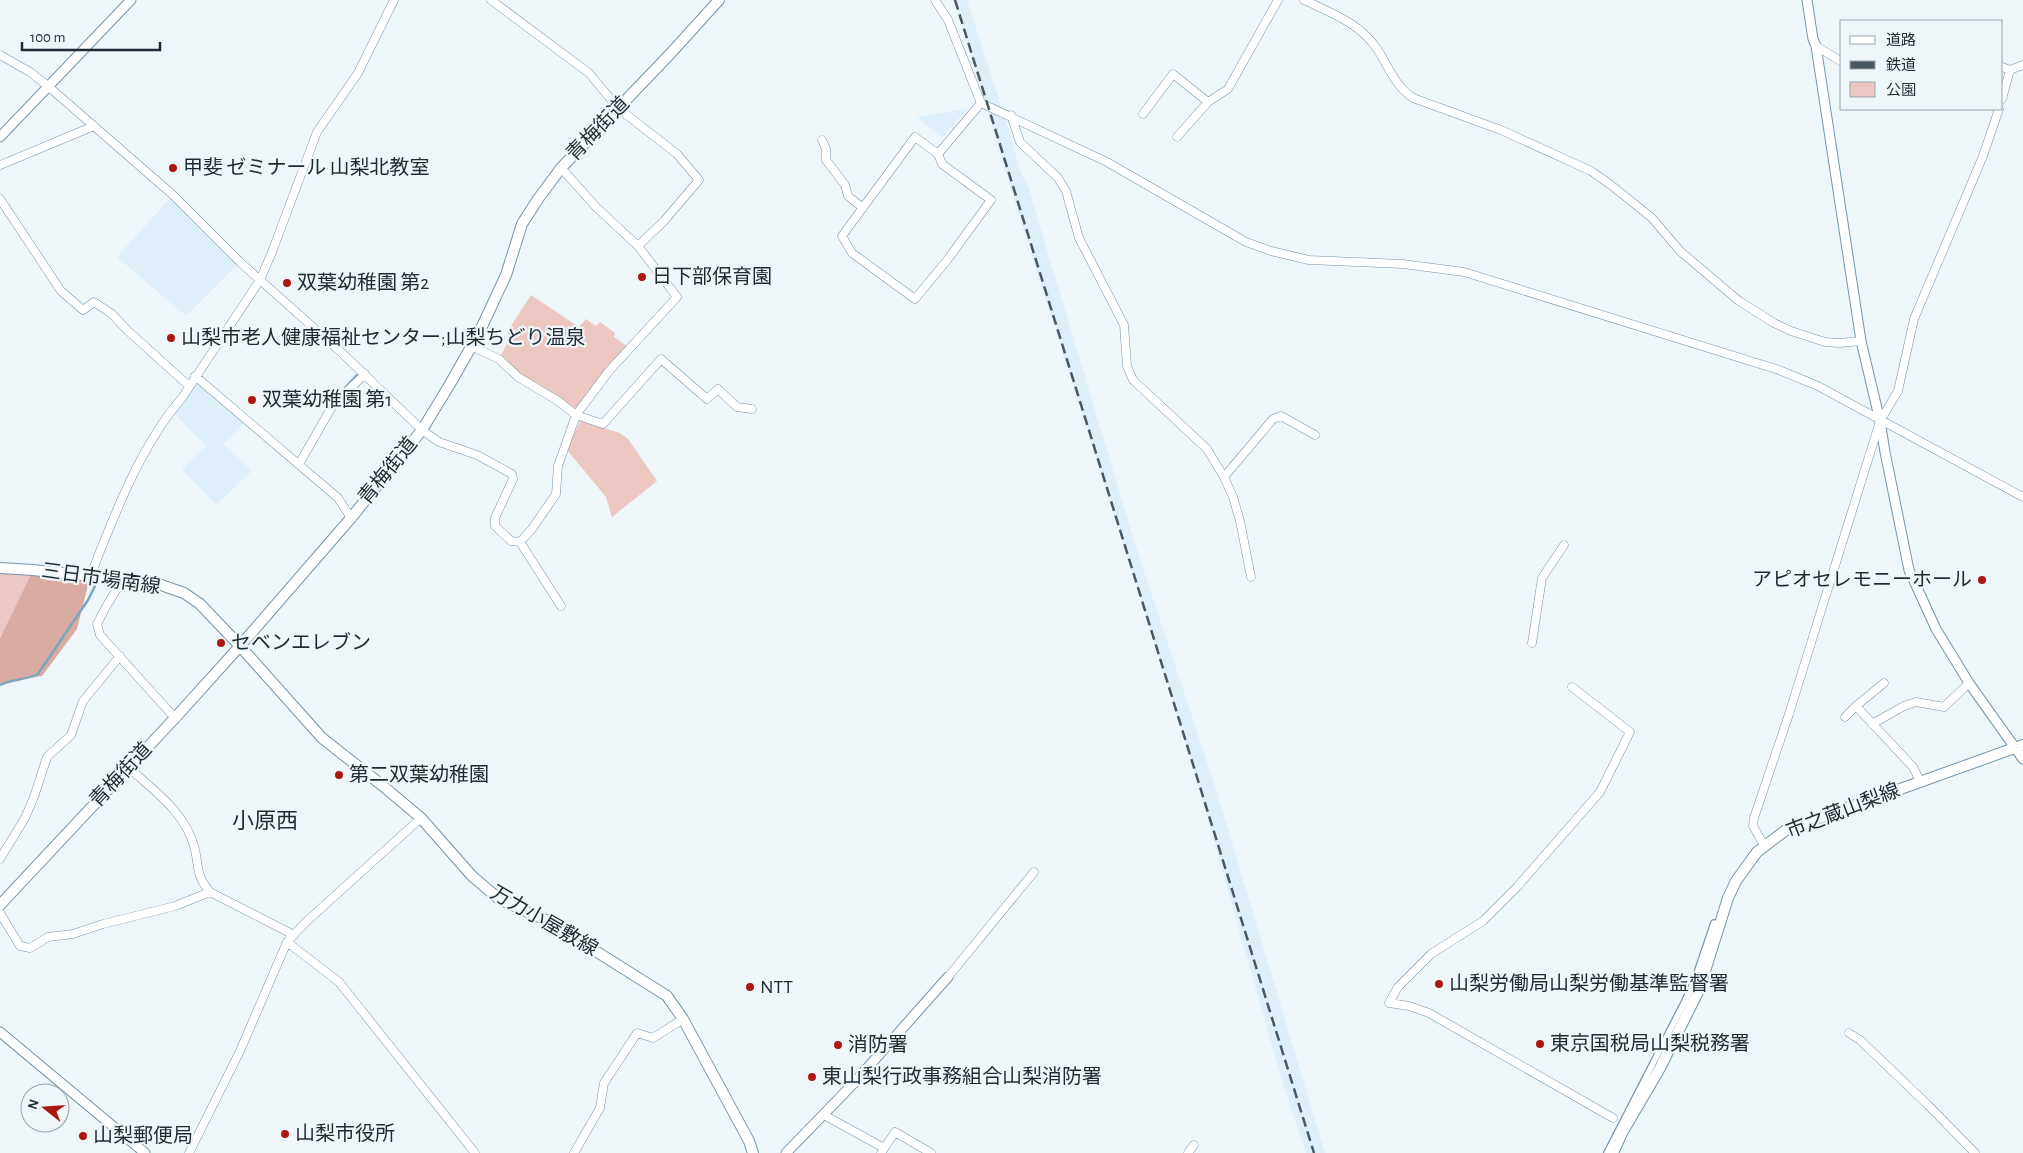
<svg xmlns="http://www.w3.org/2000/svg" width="2023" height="1153" font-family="'Alegreya Sans','Noto Sans JP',sans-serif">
<rect width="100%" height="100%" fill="#eff6fa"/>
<!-- built -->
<path fill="#deeffa" d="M 955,0 L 967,0 L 1011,137 L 1021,174 L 1027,183 L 1136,547 L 1215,786 L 1325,1153 L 1306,1153 L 1284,1088 L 1184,736 L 1011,190 Z
M 968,108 L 942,138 L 917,117 Z
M 173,195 L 240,262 L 186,316 L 117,257 Z
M 195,376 L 248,420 L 223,444 L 252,471 L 216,505 L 182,469 L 206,446 L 171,410 Z"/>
<!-- green -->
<path fill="#edc8c2" d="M 531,295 L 579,327 L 586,319 L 596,326 L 600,322 L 615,333 L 614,337 L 630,348 L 581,413 L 558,401 L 499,359 L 511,336 L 507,332 Z
M 580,421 L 620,433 L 628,439 L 657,481 L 612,517 L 606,497 L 567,450 Z
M 0,568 L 33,570 L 0,638 Z"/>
<!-- forest -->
<path fill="#daaba3" d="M 33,570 L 90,577 L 77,629 L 42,676 L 0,683 L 0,638 Z"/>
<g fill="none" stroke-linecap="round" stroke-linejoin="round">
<!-- stream -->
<path stroke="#7ea5be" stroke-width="2.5" d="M 343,390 L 357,375
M 0,685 C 12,679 26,680 38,674 L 88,600 L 98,580"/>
<defs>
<path id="pedestrian" d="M 1607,1153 L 1685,1001 L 1695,979 L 1714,923"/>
<path id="minor" d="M 491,0 L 589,73 L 618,108 L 677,154 L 699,180 L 664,221 L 638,246
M 935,0 L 948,20 L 981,103
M 1304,0 C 1331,13 1360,23 1377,49 C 1390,68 1393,84 1413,98 L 1501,130 L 1591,171 L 1611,185 L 1652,218 L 1680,251 L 1739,301 L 1774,323 L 1791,331 L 1825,342 L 1839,343 L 1861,341
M 1816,46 L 1842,62
M 0,55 L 30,72 L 49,87 L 173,195 L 240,262 L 342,353 L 422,430 L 439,442 L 477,455 L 512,474 L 513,479 L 495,518 L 495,526 L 511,541 L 520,542 L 561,606
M 2002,67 L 2010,70 L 2023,65
M 2002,99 L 2010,70
M 981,103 L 1107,162 L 1246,242 L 1271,251 L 1309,260 L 1403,264 L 1464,272 L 1779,370 L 1818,386 L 2023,497
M 1143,114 L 1173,74 L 1208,102
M 1011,115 L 1020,142 L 1058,178 L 1066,191 L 1079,238 L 1124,325 L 1127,366 L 1133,380 L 1207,449 L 1224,477 L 1233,497 L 1240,521 L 1251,577
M 915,137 L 938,154 L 942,164 L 991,200 L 948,259 L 915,299 L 852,253 L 842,236 Z
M 1177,137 L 1208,102 L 1228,89 L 1278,0
M 822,140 L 826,149 L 826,160 L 845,185 L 848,196 L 863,208
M 938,154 L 981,103
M 0,165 L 94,126
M 0,199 L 61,291 L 83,310 L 94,302 L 112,314 L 127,330 L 189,386
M 471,346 L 499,359 L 518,377 L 558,401 L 576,415 L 603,424 L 661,359 L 707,399 L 718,389 L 737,407 L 752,409
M 195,376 L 338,498 L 351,518
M 299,464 L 333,405 L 365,374
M 1224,477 L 1273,419 L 1281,416 L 1315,435
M 520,542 L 532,529 L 556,494 L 558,466 L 576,415 L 609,371 L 677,297 L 638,246 L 597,208 L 561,168
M 90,577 C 113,518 140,446 182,398 L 260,280 L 272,252 L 317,132 L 358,73 L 394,0
M 123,579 L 107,605 L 97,624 L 100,635 L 175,718
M 1532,643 L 1542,578 L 1564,545
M 1884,683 L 1856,706 L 1913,767 L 1920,781
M 1572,687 L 1630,732 L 1600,792 L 1517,887 L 1483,921 L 1431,954 L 1398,987 L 1389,1003 L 1409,1006 L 1429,1013 L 1613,1118
M 1845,717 L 1856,706
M 1872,724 L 1904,706 L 1916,702 L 1944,707 L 1969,683
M 128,767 C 152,789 185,812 194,846 C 200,866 194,873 210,892 L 294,935
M 1764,845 L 1753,826 L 1754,818 L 1789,714 L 1880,421 L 1898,391 L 1914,319 L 1983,156 L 1999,109
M 0,859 L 25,818 L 34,797 L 47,757 L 71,735 L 83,701 L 120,656
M 0,913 L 20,946 L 30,948 L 48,937 L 73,934 L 103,924 L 175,906 L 210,892
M 287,942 L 339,982 L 475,1153
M 948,977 L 1034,872
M 1849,1033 L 1860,1040 L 1928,1105 L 1975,1153
M 824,1115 L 884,1148
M 189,1153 L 240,1051 L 287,942 L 307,921 L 421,818
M 574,1153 L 600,1108 L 604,1083 L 637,1033 L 653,1038 L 683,1019
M 881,1153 L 895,1132 L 931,1153
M 1188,1153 L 1194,1145"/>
<path id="tertiary" d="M 1807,0 L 1813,39 L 1816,46 L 1861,341 L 1880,421 L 1885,452 L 1909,570 L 1936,629 L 1969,683 L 2023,759
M 0,137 L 131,0
M 0,1032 L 145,1153
M 786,1153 L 854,1083 L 948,977"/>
<path id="secondary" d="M 0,568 L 33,570 L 141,581 L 161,585 L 184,593 L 200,604 L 240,646 L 322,738 L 383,786 L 421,818 L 472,876 L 499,899 L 548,921 L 667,996 L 683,1019 L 749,1141 L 753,1153
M 0,905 L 175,718 L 240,646 L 351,518 L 422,430 L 450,384 L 479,333 L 506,275 L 522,224 L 538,199 L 561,168 L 671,53 L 719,0
M 1613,1153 L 1622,1133 L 1660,1068 L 1699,990 L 1728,898 L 1736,881 L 1757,852 L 1786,830 L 2023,745"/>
</defs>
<!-- pedestrian casing -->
<use href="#pedestrian" stroke="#7495ab" stroke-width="8"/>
<!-- minor casing -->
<use href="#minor" stroke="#7495ab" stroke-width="9"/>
<!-- tertiary casing -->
<use href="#tertiary" stroke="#7495ab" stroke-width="11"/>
<!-- secondary casing -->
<use href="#secondary" stroke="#7495ab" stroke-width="12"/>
<!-- pedestrian -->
<use href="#pedestrian" stroke="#fff" stroke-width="5.5"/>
<!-- minor -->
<use href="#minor" stroke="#fff" stroke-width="8"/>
<!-- tertiary -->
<use href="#tertiary" stroke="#fff" stroke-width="9"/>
<!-- secondary -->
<use href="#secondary" stroke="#fff" stroke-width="10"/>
<!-- rail -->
<path stroke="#4b575f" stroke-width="2.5" stroke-dasharray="10 5" stroke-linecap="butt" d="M 955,0 L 1314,1153"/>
</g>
<!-- markers -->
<g fill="#aa1811" stroke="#eff6fa" stroke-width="2">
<circle cx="173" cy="168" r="5"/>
<circle cx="642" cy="277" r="5"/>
<circle cx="287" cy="283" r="5"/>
<circle cx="171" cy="338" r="5"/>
<circle cx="252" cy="400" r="5"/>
<circle cx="1982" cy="580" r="5"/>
<circle cx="221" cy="643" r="5"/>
<circle cx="339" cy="775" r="5"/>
<circle cx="1439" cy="984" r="5"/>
<circle cx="750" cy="987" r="5"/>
<circle cx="1540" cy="1044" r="5"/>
<circle cx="838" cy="1045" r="5"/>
<circle cx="812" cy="1077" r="5"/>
<circle cx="285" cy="1134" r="5"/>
<circle cx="83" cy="1136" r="5"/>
</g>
<g text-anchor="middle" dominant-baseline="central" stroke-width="4.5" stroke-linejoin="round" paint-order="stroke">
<!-- street labels -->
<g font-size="20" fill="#1e2b34" stroke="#eff6fa">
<text transform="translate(598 129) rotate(-46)">青梅街道</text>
<text transform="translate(388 471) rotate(-51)">青梅街道</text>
<text transform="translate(101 579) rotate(8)">三日市場南線</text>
<text transform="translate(121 775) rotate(-47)">青梅街道</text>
<text transform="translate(1843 811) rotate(-21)">市之蔵山梨線</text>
<text transform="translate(544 921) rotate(30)">万力小屋敷線</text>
</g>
<!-- poi labels -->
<g font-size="20" fill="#1e2b34" stroke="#eff6fa" text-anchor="start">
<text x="183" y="168">甲斐 ゼミナール 山梨北教室</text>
<text x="652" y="277">日下部保育園</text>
<text x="297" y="283">双葉幼稚園 第2</text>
<text x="181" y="338">山梨市老人健康福祉センター;山梨ちどり温泉</text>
<text x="262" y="400">双葉幼稚園 第1</text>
<text x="1972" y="580" text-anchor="end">アピオセレモニーホール</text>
<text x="231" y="643">セベンエレブン</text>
<text x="349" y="775">第二双葉幼稚園</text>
<text x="1449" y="984">山梨労働局山梨労働基準監督署</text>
<text x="760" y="987">NTT</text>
<text x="1550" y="1044">東京国税局山梨税務署</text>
<text x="848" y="1045">消防署</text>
<text x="822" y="1077">東山梨行政事務組合山梨消防署</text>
<text x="295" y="1134">山梨市役所</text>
<text x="93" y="1136">山梨郵便局</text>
</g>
<!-- quarter labels -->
<g font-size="22" fill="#1e2b34" stroke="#eff6fa">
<text x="265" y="821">小原西</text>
</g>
</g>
<!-- legend -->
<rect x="1840" y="20" width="162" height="90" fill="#eff6fa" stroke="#9ba5ab"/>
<rect x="1850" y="36" width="25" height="8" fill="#ffffff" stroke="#9ba5ab"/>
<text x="1886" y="45" font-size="15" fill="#1e2b34">道路</text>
<rect x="1850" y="61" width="25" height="8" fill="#4b575f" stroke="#9ba5ab"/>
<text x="1886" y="70" font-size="15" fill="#1e2b34">鉄道</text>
<rect x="1850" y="82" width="25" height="15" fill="#edc8c2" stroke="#9ba5ab"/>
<text x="1886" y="95" font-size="15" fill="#1e2b34">公園</text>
<!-- north arrow -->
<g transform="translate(45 1108) rotate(287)"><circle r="24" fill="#eff6fa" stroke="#9ba5ab"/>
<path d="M0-4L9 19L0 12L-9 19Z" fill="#aa1811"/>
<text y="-8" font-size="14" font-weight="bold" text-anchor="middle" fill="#1e2b34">N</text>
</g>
<!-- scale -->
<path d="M22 42v8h138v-8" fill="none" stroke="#1e2b34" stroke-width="2.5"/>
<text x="30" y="42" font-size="15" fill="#1e2b34" stroke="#eff6fa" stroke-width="4" paint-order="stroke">100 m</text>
</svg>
